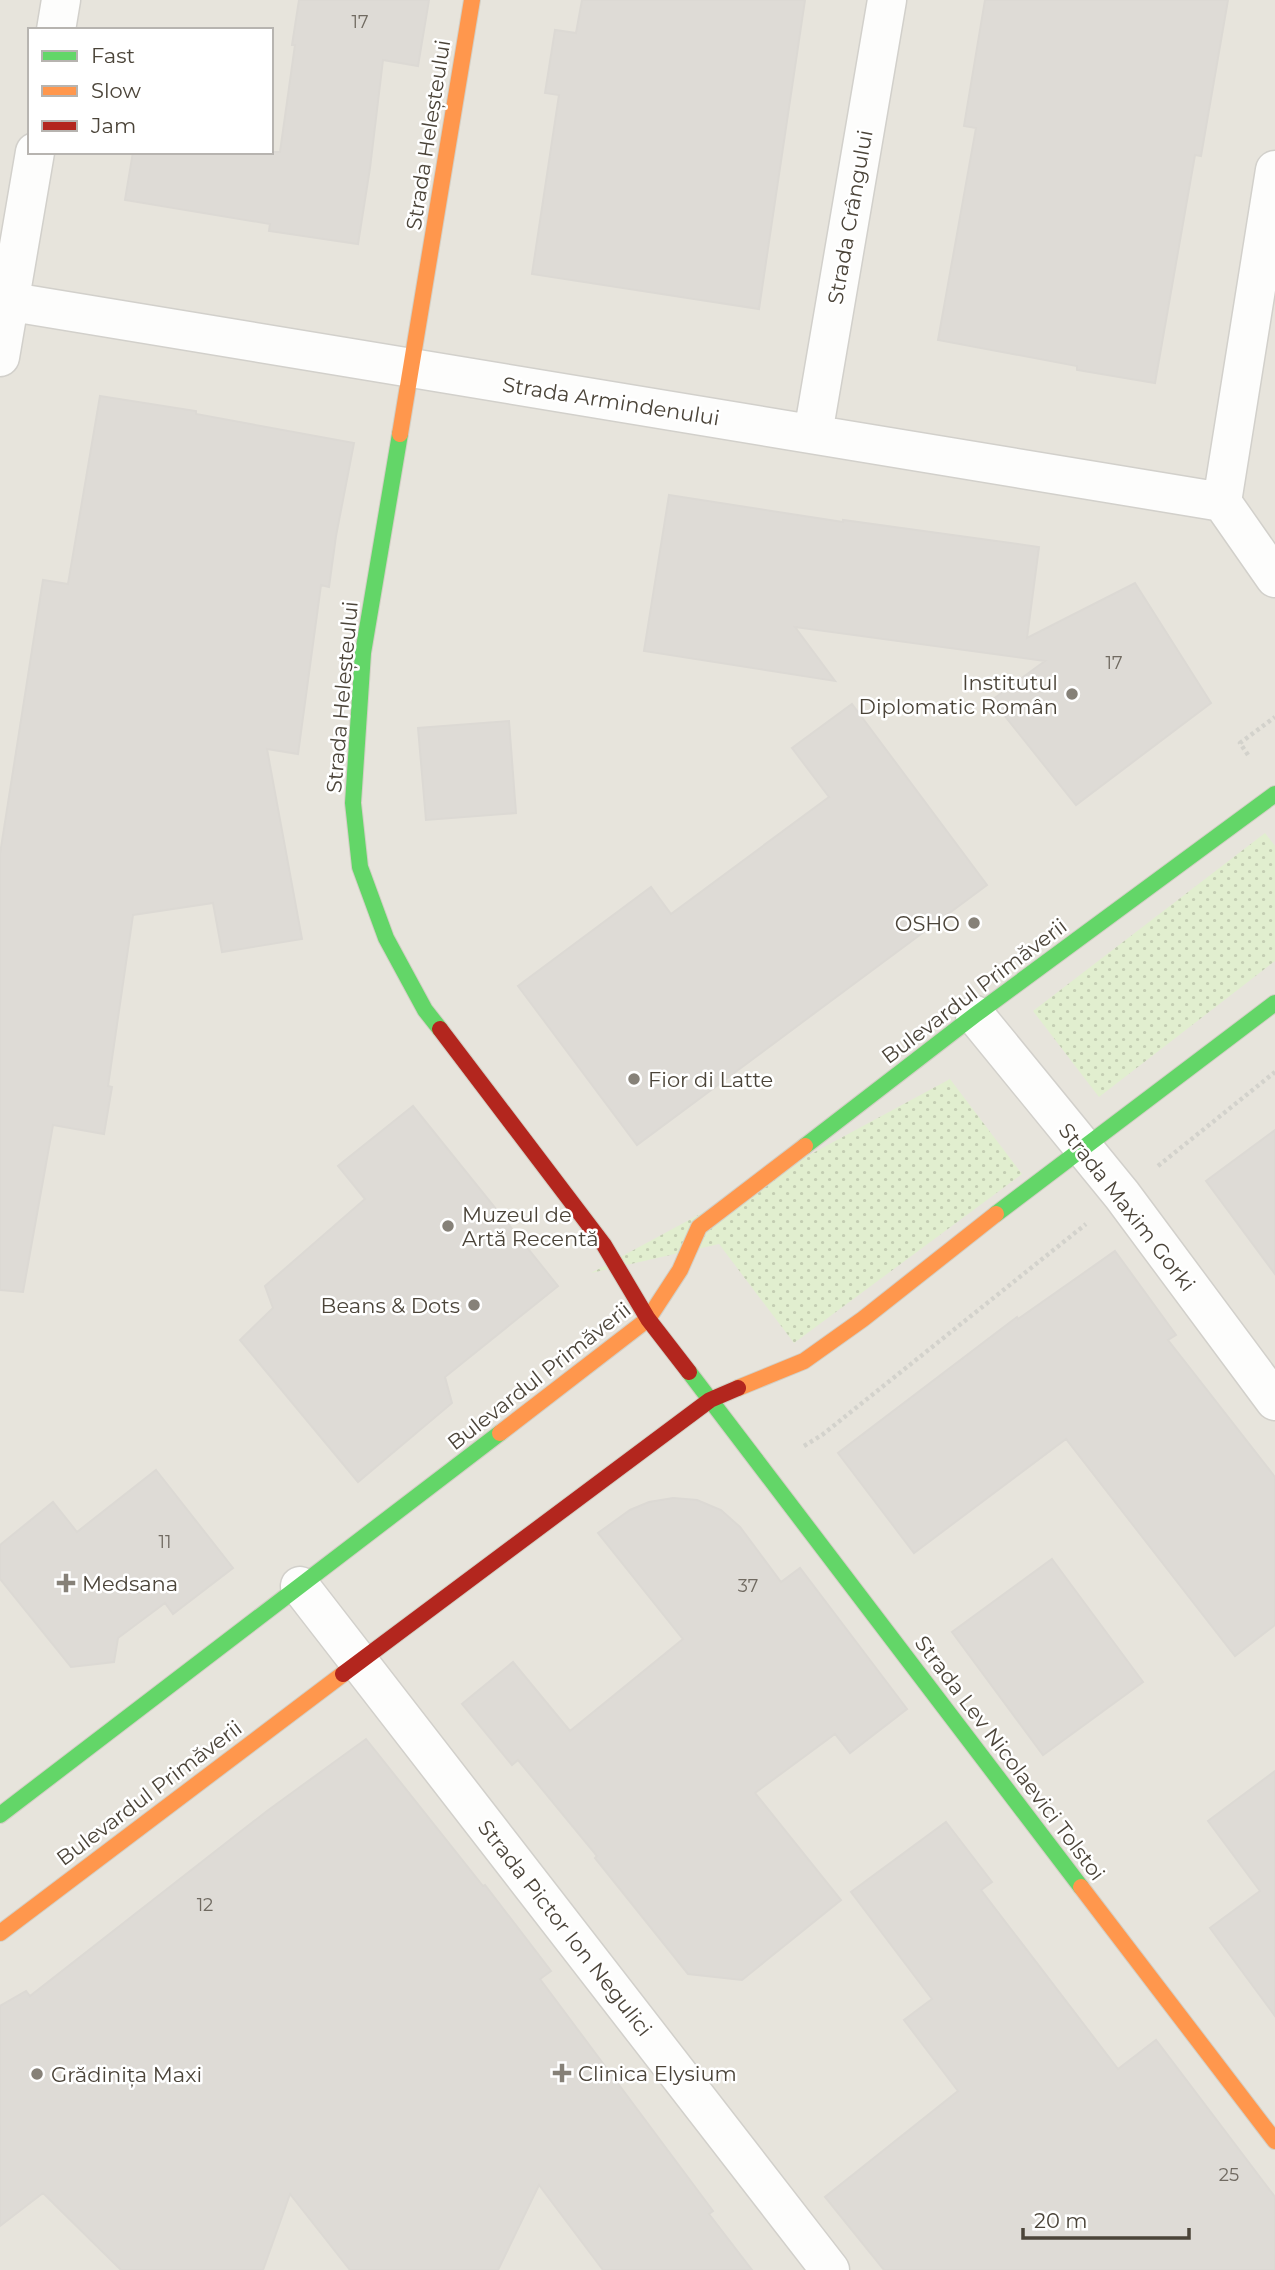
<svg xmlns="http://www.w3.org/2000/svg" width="1275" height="2270" font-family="Montserrat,sans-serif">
<defs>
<pattern id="park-dots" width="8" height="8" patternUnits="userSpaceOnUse" patternTransform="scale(1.75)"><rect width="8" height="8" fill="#e1eecf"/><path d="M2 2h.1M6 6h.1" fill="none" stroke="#c3cdb2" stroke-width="1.8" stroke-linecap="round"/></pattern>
</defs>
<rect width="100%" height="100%" fill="#f4f2ee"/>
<!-- residential -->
<path fill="#e7e4dc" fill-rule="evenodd" d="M 0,0 L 1275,0 L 1275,2270 L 0,2270 ZM 30,30 L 271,30 L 271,152 L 30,152 Z"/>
<!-- park -->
<path fill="url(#park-dots)" d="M 1265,833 L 1275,846 L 1275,961 L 1099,1097 L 1033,1011 Z
M 950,1079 L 1022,1174 L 794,1343 L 719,1244 L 591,1273 Z"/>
<!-- building -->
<path fill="#dedbd6" stroke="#dcd9d4" stroke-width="2" d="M 299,0 L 429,0 L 418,66 L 383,60 L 370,168 L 358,244 L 269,231 L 270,224 L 125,200 L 133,152 L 280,152 L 295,45 L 292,45 Z
M 582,0 L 805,0 L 759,309 L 532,274 L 559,95 L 545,93 L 555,30 L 576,33 Z
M 985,0 L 1228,0 L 1201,156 L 1195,155 L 1155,383 L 1077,370 L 1077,366 L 938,340 L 976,128 L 964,126 Z
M 100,396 L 196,411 L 196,414 L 354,443 L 336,536 L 329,587 L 321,585 L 298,754 L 267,749 L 302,939 L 222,952 L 213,903 L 133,915 L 108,1086 L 112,1087 L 104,1134 L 53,1125 L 23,1292 L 0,1290 L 0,854 L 43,580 L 68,584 Z
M 669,495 L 843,522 L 843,520 L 1039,547 L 1027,638 L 1135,583 L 1211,703 L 1076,805 L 992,700 L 1045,661 L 795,627 L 835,681 L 644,651 Z
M 852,704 L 987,885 L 637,1145 L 518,986 L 651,887 L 671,914 L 829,797 L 792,748 Z
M 509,721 L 516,813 L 426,820 L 418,728 Z
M 413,1106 L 558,1286 L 445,1377 L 452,1403 L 358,1482 L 240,1340 L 273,1308 L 265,1286 L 365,1199 L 338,1166 Z
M 1275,1130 L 1275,1274 L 1206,1181 Z
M 1115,1251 L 1176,1335 L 1168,1340 L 1275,1477 L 1275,1625 L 1235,1656 L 1066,1439 L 914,1553 L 838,1453 L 1017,1317 L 1018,1319 Z
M 156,1470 L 233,1568 L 173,1614 L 165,1603 L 118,1638 L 114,1662 L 71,1667 L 0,1579 L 0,1545 L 53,1502 L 77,1532 Z
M 673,1498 L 697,1500 L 721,1510 L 740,1527 L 781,1582 L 800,1568 L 907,1709 L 850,1753 L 835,1734 L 755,1793 L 841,1900 L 742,1980 L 688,1974 L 595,1858 L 597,1856 L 518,1760 L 512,1765 L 462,1704 L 513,1662 L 570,1731 L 683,1639 L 598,1533 L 630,1510 L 649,1502 Z
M 1052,1559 L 1143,1682 L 1043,1755 L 952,1632 Z
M 366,1739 L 483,1886 L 485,1885 L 551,1971 L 540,1979 L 713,2211 L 709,2214 L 752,2270 L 603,2270 L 539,2185 L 498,2270 L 350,2270 L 290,2194 L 263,2270 L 121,2270 L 43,2193 L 0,2226 L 0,2006 L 26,1991 L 30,1996 L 267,1811 Z
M 1275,1771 L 1275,2016 L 1210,1928 L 1260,1891 L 1208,1821 Z
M 946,1822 L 992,1882 L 981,1890 L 1118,2069 L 1156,2040 L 1275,2197 L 1275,2270 L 884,2270 L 825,2197 L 958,2091 L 904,2020 L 932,1999 L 851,1892 Z"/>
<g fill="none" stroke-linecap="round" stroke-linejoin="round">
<defs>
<path id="street" d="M 56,30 L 61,0
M 1275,170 L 1222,502 L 1275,578
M 0,300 L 1222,502
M 0,357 L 35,152
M 813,434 L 887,0
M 975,1015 L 1122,1195 L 1275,1401
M 300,1586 L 830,2270"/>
<path id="fast" d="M 400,434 L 363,653 L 353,803 L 360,867 L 386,938 L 425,1010 L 440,1029
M 805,1146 L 975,1015 L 1275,794
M 996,1214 L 1275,1003
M 689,1372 L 1081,1887
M 0,1815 L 500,1433"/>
<path id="slow" d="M 400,434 L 472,0
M 738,1388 L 804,1361 L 863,1319 L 996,1214
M 500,1433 L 648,1319 L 680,1270 L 699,1227 L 805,1146
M 1081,1887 L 1275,2141
M 0,1933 L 343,1674"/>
<path id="jam" d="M 440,1029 L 604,1245 L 648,1319 L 689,1372
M 343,1674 L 710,1400 L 738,1388"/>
</defs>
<!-- street casing -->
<use href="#street" stroke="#d2d0cb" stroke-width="41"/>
<!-- fast casing -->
<use href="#fast" stroke="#d3cfc5" stroke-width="18"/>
<!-- slow casing -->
<use href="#slow" stroke="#d3cfc5" stroke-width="18"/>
<!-- jam casing -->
<use href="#jam" stroke="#d3cfc5" stroke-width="18"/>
<!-- path -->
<path stroke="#d3d2cc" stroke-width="4.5" stroke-dasharray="3.5 3.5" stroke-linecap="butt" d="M 1248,755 L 1240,743 L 1275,717
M 1158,1166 L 1275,1072
M 804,1446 L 822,1435 L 1086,1224"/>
<!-- street -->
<use href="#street" stroke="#fdfdfc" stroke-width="38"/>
<!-- fast -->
<use href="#fast" stroke="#63d668" stroke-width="16"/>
<!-- slow -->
<use href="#slow" stroke="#ff974d" stroke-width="16"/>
<!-- jam -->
<use href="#jam" stroke="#b3261e" stroke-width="16"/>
</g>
<!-- markers -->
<g fill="#868178" stroke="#fff" stroke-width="2.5">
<circle cx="1072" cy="694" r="7"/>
<circle cx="974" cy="923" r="7"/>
<circle cx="634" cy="1079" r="7"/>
<circle cx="448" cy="1226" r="7"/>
<circle cx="474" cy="1305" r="7"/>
<path d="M62.5 1572.5h7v7h7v7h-7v7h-7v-7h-7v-7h7z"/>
<path d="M558.5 2062.5h7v7h7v7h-7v7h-7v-7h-7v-7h7z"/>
<circle cx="37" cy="2074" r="7"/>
</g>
<g text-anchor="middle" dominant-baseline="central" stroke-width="5" stroke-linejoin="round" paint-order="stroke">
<!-- number labels -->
<g font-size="18" fill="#706a61">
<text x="360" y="22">17</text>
<text x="1114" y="663">17</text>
<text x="165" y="1542">11</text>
<text x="748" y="1586">37</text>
<text x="205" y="1905">12</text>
<text x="1229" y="2175">25</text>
</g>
<!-- street labels -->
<g font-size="21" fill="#4b4439" stroke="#fff">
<text transform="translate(428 135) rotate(-81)">Strada Heleșteului</text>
<text transform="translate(850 217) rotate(-80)">Strada Crângului</text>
<text transform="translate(611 401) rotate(9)">Strada Armindenului</text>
<text transform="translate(342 697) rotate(-85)">Strada Heleșteului</text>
<text transform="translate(974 991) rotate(-37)">Bulevardul Primăverii</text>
<text transform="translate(1127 1207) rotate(52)">Strada Maxim Gorki</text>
<text transform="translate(539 1376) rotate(-38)">Bulevardul Primăverii</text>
<text transform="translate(1010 1758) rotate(53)">Strada Lev Nicolaevici Tolstoi</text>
<text transform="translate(149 1793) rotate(-37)">Bulevardul Primăverii</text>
<text transform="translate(565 1928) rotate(52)">Strada Pictor Ion Negulici</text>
</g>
<!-- poi labels -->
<g font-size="21" fill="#4b4439" stroke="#fff" text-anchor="start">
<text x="1058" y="682" text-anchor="end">Institutul<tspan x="1058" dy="24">Diplomatic Român</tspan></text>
<text x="960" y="923" text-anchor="end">OSHO</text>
<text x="648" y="1079">Fior di Latte</text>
<text x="462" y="1214">Muzeul de<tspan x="462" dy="24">Artă Recentă</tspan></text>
<text x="460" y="1305" text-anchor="end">Beans &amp; Dots</text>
<text x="82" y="1583">Medsana</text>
<text x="578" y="2073">Clinica Elysium</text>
<text x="51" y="2074">Grădinița Maxi</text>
</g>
</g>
<!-- legend -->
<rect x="28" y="28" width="245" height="126" fill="#ffffff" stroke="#b7b4b0" stroke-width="2"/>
<rect x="42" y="51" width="35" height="10" fill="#63d668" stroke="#b7b4b0" stroke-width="2"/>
<text x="91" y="63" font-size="21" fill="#4b4439">Fast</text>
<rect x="42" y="86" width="35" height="10" fill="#ff974d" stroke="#b7b4b0" stroke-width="2"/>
<text x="91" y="98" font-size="21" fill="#4b4439">Slow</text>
<rect x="42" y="121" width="35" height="10" fill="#b3261e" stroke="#b7b4b0" stroke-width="2"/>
<text x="91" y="133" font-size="21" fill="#4b4439">Jam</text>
<!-- scale -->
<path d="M1023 2228v10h166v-10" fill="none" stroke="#4b4439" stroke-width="3.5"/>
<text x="1034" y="2228" font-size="21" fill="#4b4439" stroke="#ffffff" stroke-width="5" paint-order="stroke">20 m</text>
</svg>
